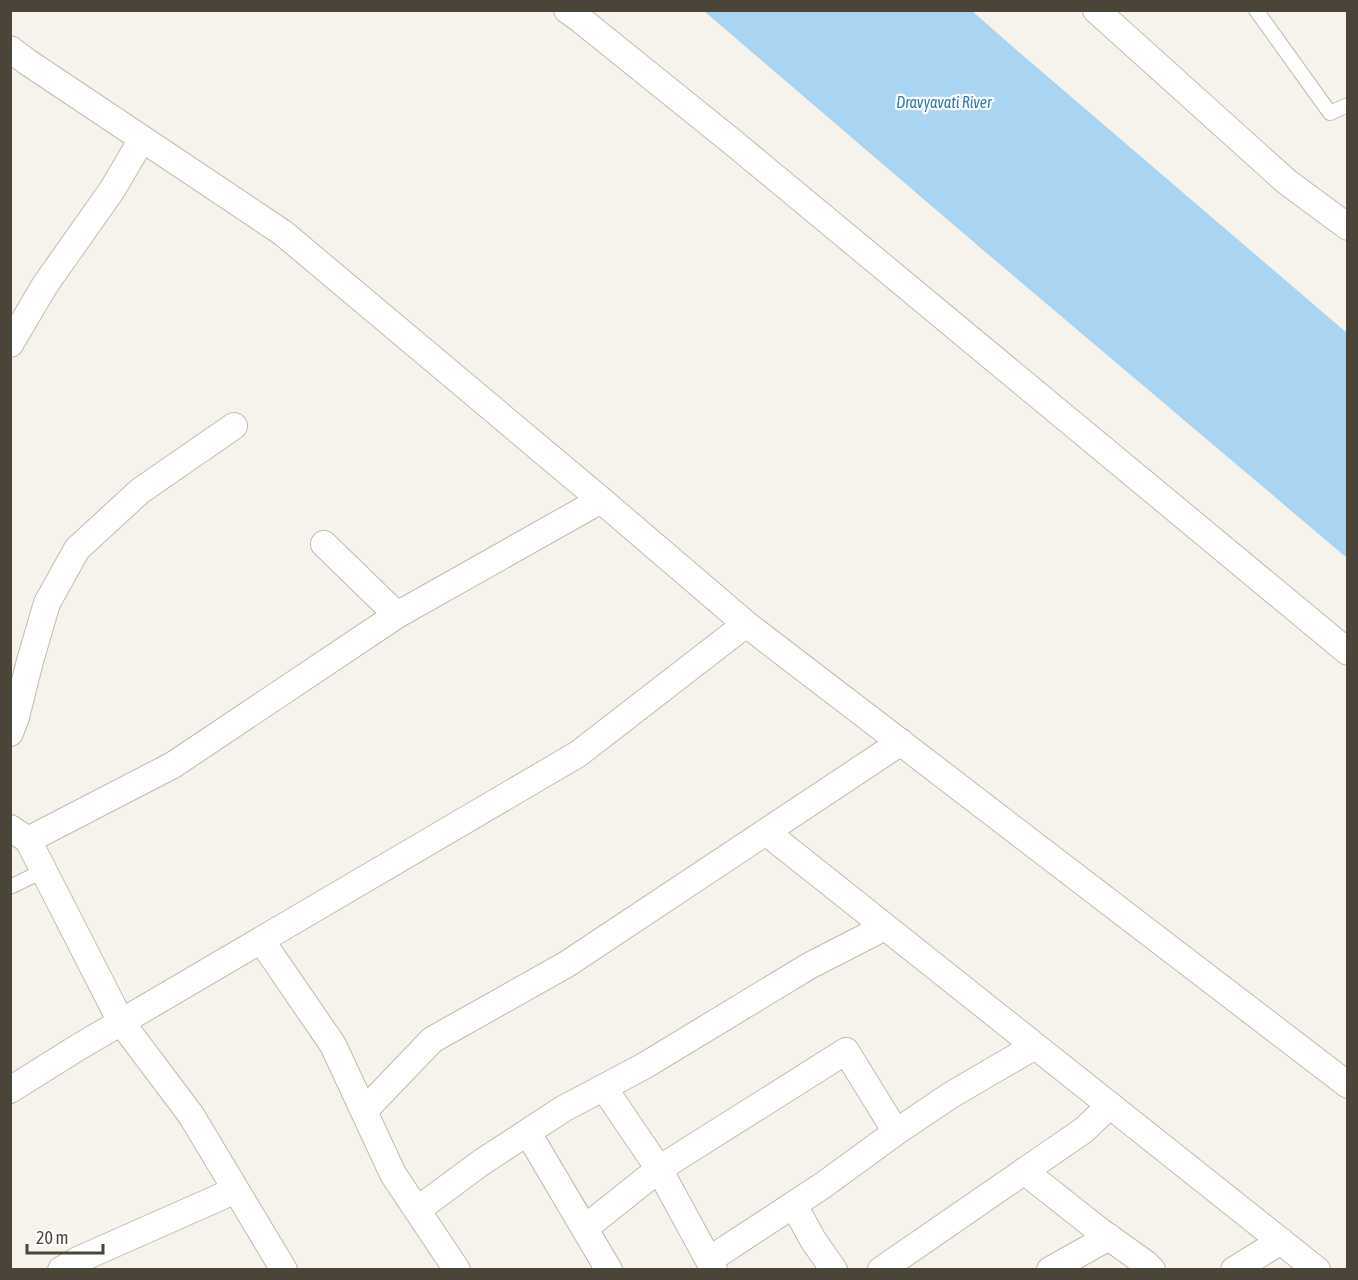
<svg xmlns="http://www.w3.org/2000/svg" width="1358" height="1280" font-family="'Asap Condensed',sans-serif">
<rect width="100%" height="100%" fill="#f6f3ec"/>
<!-- water -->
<path fill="#a9d4f2" d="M 704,11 L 972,11 L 1027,59 L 1347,333 L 1347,558 L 983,250 Z"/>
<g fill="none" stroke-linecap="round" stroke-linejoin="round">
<defs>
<path id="lane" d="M 1256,10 L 1330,113 L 1348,105
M 10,887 L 43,871"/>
<path id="street" d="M 567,10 L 581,20 L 735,144 L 1348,652
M 1096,10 L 1287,182 L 1348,227
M 10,49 L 26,61 L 283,233 L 601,500 L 746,624 L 1348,1085
M 10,344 L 45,285 L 112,190 L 142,139
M 324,544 L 397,615
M 10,733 L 16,717 L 30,661 L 47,603 L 77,549 L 140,491 L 234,426
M 10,828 L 28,840
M 766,832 L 1317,1270
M 261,940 L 333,1045 L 393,1174 L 457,1270
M 604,1088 L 659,1169 L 714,1270
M 10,1090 L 77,1048 L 578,754 L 746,624
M 364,1111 L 432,1040 L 567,964 L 901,742
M 528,1133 L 609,1270
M 1024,1171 L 1100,1231 L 1145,1263 L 1152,1270
M 794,1205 L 813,1240 L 834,1270
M 417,1210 L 482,1162 L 563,1109 L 644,1066 L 809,966 L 885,927
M 585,1228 L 659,1169 L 846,1051 L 896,1132
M 709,1260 L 822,1186 L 896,1132 L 951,1095 L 1035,1046
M 61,1270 L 78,1260 L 236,1190
M 284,1270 L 191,1115 L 121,1022 L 28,840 L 173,765 L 397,615 L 601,500
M 881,1270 L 1084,1130 L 1110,1105
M 1050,1270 L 1109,1237
M 1234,1270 L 1281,1241"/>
</defs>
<!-- lane casing -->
<use href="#lane" stroke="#c2bbae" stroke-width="16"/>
<!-- street casing -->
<use href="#street" stroke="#c2bbae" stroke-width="28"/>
<!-- lane -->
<use href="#lane" stroke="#fff" stroke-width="14"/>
<!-- street -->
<use href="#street" stroke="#fff" stroke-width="26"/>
</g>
<g text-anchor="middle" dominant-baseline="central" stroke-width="4.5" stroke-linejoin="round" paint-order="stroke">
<!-- water labels -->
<g font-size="16" font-style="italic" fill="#2e7ab2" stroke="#fff">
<text x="944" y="102">Dravyavati River</text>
</g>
</g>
<!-- border -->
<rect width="1358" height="1280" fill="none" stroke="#4b4439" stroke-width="24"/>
<!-- scale -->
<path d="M27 1244v9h76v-9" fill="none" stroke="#4b4439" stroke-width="3"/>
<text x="36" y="1244" font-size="18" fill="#4b4439" stroke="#ffffff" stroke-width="4.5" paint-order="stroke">20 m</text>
</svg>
